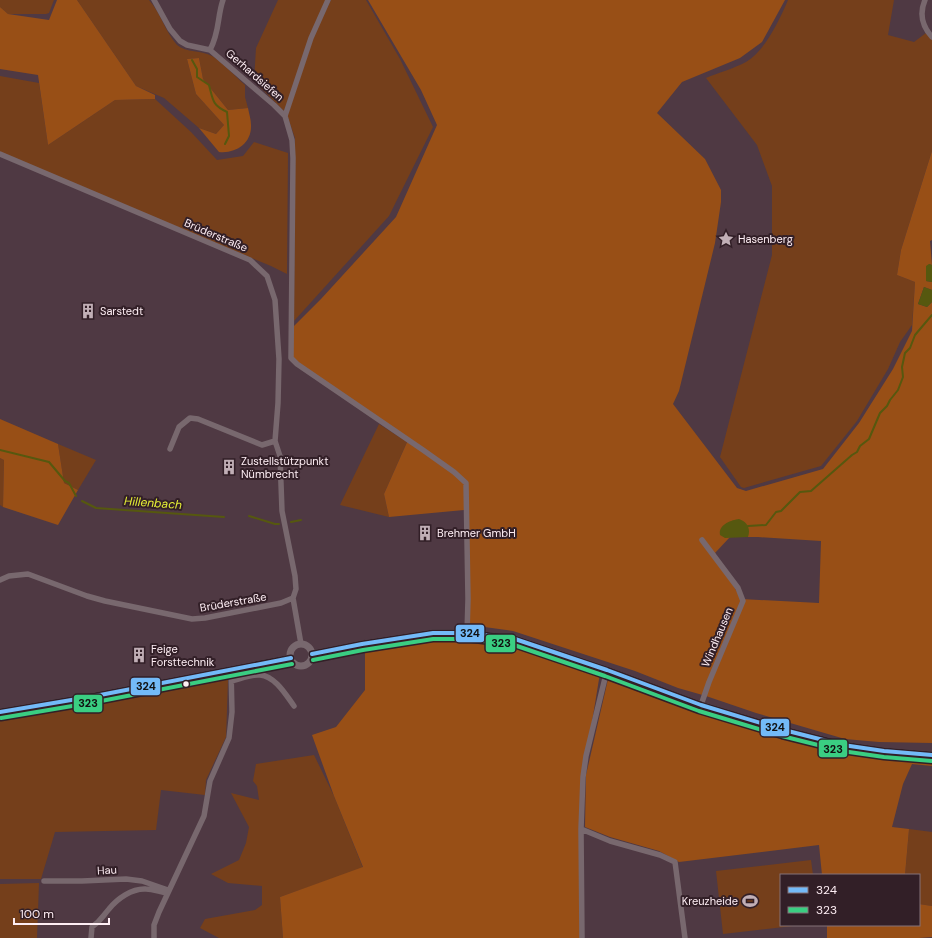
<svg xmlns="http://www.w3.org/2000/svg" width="932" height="938" font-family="'DM Sans',sans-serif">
<rect width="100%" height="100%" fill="#4f3943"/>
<!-- green -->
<path fill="#753f1b" d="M 0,0 L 54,0 L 49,13 L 46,14 L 8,14 L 0,7 Z
M 77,0 L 149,0 C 161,13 165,32 177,45 C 186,53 202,50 212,56 C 221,61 237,78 245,85 L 245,97 L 248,108 L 228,110 L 203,79 L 199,58 L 187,59 L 196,94 L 224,125 L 216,134 L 199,128 L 164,98 L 136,86 Z
M 278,0 L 326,0 L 284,111 L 254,81 L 256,48 Z
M 331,0 L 366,0 L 400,59 L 433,127 L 389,216 L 294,321 L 295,138 L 287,115 L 313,37 Z
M 788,0 L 894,0 L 888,35 L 914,42 L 926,33 L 932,40 L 932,151 L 901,250 L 897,275 L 915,282 L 912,325 L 900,342 L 888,369 L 857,421 L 821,466 L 744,488 L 741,487 L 720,457 L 772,255 L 772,186 L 757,145 L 706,78 C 718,73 735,68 746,62 C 765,51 780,19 788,0 Z
M 0,76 L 39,83 L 48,145 L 115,100 L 155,99 L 191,132 L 217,160 L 243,156 L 254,142 L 288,153 L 287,274 L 271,266 L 0,154 Z
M 379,424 L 407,442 L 384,494 L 389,517 L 340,505 Z
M 58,444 L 96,460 L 78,490 L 64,483 Z
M 0,458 L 4,460 L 3,507 L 0,505 Z
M 223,678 L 228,680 L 226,737 L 206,780 L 205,795 L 161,790 L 156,830 L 55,832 L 41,879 L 0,879 L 0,719 L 64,707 L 190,687 Z
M 314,755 L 334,796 L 363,868 L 280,897 L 283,938 L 219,938 L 200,928 L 205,919 L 255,910 L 262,905 L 262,886 L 228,883 L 211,874 L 239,860 L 246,843 L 249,827 L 231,793 L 259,800 L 257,786 L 253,781 L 256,764 Z
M 909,829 L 932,832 L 932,906 L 919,904 L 919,875 L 905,875 Z
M 811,860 L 813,875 L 781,875 L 781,925 L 802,925 L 723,934 L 716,871 Z
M 39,883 L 37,938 L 0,938 L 0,884 Z"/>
<!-- forest -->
<path fill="#984f16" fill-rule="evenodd" d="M 57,0 L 77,0 L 136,86 L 155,95 L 155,99 L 115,100 L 48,145 L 38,75 L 0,69 L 0,7 L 8,14 L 49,20 Z
M 368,0 L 785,0 L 762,42 L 740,58 L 682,82 L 657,113 L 705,159 L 721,190 L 721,202 L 715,243 L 679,391 L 673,404 L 737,488 L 746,491 L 823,469 L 859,423 L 893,369 L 912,331 L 915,282 L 897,275 L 901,250 L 932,151 L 932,240 L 930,241 L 932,265 L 929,264 L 926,281 L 932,282 L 932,290 L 924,287 L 918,304 L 927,307 L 932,302 L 932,743 L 879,742 L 845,739 L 756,713 L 706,696 L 678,688 L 635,671 L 513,631 L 470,625 L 464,510 L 389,517 L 384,494 L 408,440 L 291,358 L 291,329 L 321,299 L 396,217 L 437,125 L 421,90 ZM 730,537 L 758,537 L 821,541 L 819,603 L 741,599 L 715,553 Z
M 199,58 L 203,79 L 228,110 L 248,108 C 249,114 251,119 251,125 C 252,143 236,154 219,152 L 199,128 L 216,134 L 224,125 L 196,94 L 187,59 Z
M 0,419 L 58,444 L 64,483 L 78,490 L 58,525 L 3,507 L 4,460 L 0,458 Z
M 443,638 L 471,639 L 517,645 L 600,673 L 583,777 L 582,938 L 283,938 L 280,897 L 363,867 L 334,796 L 312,735 L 336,727 L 365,690 L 365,648 Z
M 609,675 C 686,702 764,734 844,749 C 873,754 903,757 932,758 L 932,766 L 912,764 L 903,784 L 892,827 L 909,829 L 905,875 L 822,875 L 819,845 L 679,862 L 659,851 L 610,837 L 585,827 L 586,775 Z
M 919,904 L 932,906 L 932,937 L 919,938 L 827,938 L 827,925 L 919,925 Z"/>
<!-- water -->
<path fill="#56580f" d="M 929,264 L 932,265 L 932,282 L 926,281 L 926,266 Z
M 924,287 L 932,290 L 932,302 L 927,307 L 918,304 Z
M 739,519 C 747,522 751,528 748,537 L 725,538 L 720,535 C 718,525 731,520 739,519 Z"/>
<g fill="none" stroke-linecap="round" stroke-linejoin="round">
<!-- stream -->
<path stroke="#56580f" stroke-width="2" d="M 192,60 L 197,69 L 197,77 L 209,85 C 213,100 212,105 227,112 L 229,136 L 225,144
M 0,450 L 49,462 L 65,481 L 69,483 L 76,496
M 82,501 L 96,508 L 224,517
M 249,516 L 275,524 L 279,524
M 291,522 L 301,520
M 748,526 L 766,525 L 776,512 L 781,511 L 800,492 L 811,491 L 852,455 L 857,452 L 860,446 L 869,439 L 880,413 L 887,406 L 890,400 L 898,390 L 903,377 L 902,367 L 905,353 L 910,348 L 915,335 L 932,315"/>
<!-- street -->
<path stroke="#78686e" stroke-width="5.5" d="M 154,0 L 170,29 L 180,41 L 187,45 L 210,50 L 274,105 L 285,116 L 292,140 L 293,158 L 291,358 L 297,364 L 423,450 L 454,472 L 466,483 L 468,599 L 467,633
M 925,0 C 919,14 922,26 932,37
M 210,50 C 220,31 217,17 223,0
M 285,116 L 311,38 L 328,0
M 0,154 L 250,260 L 267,276 L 275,300 L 279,359 L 278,403 L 275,441
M 0,580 L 9,576 L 28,574 L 87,596 L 105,601 L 192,619 L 205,618 L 281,603 L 293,598 L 296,589 L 295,576 L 282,511 L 280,456 L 275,441 L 262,445 L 198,419 L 190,418 L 179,427 L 170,449
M 293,598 L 301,644
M 607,670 L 586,756 L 583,777 L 581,829 L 610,841 L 660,855 L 675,862 L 685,938
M 232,681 C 240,679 251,674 260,675 C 275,676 286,695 294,706
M 701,705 L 709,682 L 743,601 L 738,588 L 702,540
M 581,829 L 582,938
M 44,881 L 82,881 L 126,879 L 142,881 L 168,890
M 91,938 L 92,927 C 101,921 102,917 109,909 C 117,899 132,888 146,889 C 153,889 160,892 167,893
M 154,938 L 154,925 L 159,912 L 204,816 L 210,781 L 229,738 L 232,712 L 231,669"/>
<!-- secondary -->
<path stroke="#78686e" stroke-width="7" d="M290 655a11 11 0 1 1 22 0a11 11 0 1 1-22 0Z
M 312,654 L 362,644 L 433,633 L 467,633 L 515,639 L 607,670 L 701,705 L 784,730 L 843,745 L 884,751 L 932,755
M 0,712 L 95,696 L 291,658"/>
<defs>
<path id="bus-1" d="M 312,654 L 362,644 L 433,633 L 467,633 L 515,639 L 607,670 L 701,705 L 784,730 L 843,745 L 884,751 L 932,755
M 0,712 L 95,696 L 291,658"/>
<path id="bus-2" d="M 313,660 L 363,650 L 433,639 L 467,639 L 514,645 L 605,676 L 699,711 L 782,736 L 842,751 L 884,757 L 932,761
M 1,718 L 96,702 L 292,664"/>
</defs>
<!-- bus-1 casing -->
<use href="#bus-1" stroke="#321f27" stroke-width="7"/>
<!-- bus-2 casing -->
<use href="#bus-2" stroke="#321f27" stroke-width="7"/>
<!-- bus-1 -->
<use href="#bus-1" stroke="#73baf8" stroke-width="4"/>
<!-- bus-2 -->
<use href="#bus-2" stroke="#3ace82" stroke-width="4"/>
</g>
<!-- icons -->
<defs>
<symbol id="sight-bare" viewBox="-9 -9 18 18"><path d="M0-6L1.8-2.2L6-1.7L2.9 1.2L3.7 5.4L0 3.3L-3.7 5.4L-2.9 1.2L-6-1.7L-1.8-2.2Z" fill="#c1afb6" stroke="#321f27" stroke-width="2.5" paint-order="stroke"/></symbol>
<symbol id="building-bare" viewBox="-9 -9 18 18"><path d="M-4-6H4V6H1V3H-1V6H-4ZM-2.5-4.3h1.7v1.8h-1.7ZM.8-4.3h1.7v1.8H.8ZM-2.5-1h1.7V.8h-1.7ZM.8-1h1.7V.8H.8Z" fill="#c1afb6" stroke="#321f27" stroke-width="2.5" paint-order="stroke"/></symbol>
<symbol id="stadium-bare" viewBox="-9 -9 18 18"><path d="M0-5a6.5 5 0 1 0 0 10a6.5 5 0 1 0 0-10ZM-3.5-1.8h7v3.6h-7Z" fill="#c1afb6" stroke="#321f27" stroke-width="2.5" paint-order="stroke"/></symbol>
</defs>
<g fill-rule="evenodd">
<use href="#sight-bare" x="715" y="228" width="22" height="22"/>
<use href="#building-bare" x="77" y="300" width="22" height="22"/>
<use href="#building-bare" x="218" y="456" width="22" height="22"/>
<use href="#building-bare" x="414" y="522" width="22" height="22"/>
<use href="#building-bare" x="128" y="644" width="22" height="22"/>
<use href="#stadium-bare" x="739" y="890" width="22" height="22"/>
</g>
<!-- markers -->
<circle fill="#feeef4" stroke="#321f27" stroke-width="1.5" cx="186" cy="684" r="3.5"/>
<g text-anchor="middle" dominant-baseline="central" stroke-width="4" stroke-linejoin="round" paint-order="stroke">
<!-- street labels -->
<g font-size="11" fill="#feeef4" stroke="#321f27">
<text transform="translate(255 75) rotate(41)">Gerhardsiefen</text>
<text transform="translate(216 235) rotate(23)">Brüderstraße</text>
<text transform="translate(233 602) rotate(-10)">Brüderstraße</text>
<text transform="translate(717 637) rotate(-67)">Windhausen</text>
<text transform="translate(107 870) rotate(-3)">Hau</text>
</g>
<!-- poi labels -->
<g font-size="11" fill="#feeef4" stroke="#321f27" text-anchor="start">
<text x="738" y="239">Hasenberg</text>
<text x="100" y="311">Sarstedt</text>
<text x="241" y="461">Zustellstützpunkt<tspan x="241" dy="13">Nümbrecht</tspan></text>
<text x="437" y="533">Brehmer GmbH</text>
<text x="151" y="649">Feige<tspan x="151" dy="13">Forsttechnik</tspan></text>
<text x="738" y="901" text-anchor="end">Kreuzheide</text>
</g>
<!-- water labels -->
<g font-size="12" font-style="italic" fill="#e6f036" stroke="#321f27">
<text transform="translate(153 503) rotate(4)">Hillenbach</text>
</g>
</g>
<g stroke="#321f27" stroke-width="1.5">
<rect x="455" y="624" width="30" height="19" rx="4" fill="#73baf8"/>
<rect x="485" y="634" width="31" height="19" rx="4" fill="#3ace82"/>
<rect x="130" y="677" width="31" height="19" rx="4" fill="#73baf8"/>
<rect x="73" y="694" width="30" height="19" rx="4" fill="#3ace82"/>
<rect x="760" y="718" width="30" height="19" rx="4" fill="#73baf8"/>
<rect x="818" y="739" width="30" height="19" rx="4" fill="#3ace82"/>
</g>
<g font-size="11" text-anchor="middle" font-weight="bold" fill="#111">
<text x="470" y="637">324</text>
<text x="501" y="647">323</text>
<text x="146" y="690">324</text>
<text x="88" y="707">323</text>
<text x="775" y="731">324</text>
<text x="833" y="753">323</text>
</g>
<!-- legend -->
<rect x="780" y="874" width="140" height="52" fill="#321f27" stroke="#847279"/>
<rect x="788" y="887" width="20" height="6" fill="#73baf8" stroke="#847279"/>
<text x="816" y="894" font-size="12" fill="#feeef4">324</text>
<rect x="788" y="907" width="20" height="6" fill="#3ace82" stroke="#847279"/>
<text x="816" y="914" font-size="12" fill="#feeef4">323</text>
<!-- scale -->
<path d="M14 918v6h95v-6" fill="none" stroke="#feeef4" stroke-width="2"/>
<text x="20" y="918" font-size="12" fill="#feeef4" stroke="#321f27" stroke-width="3" paint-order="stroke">100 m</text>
</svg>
